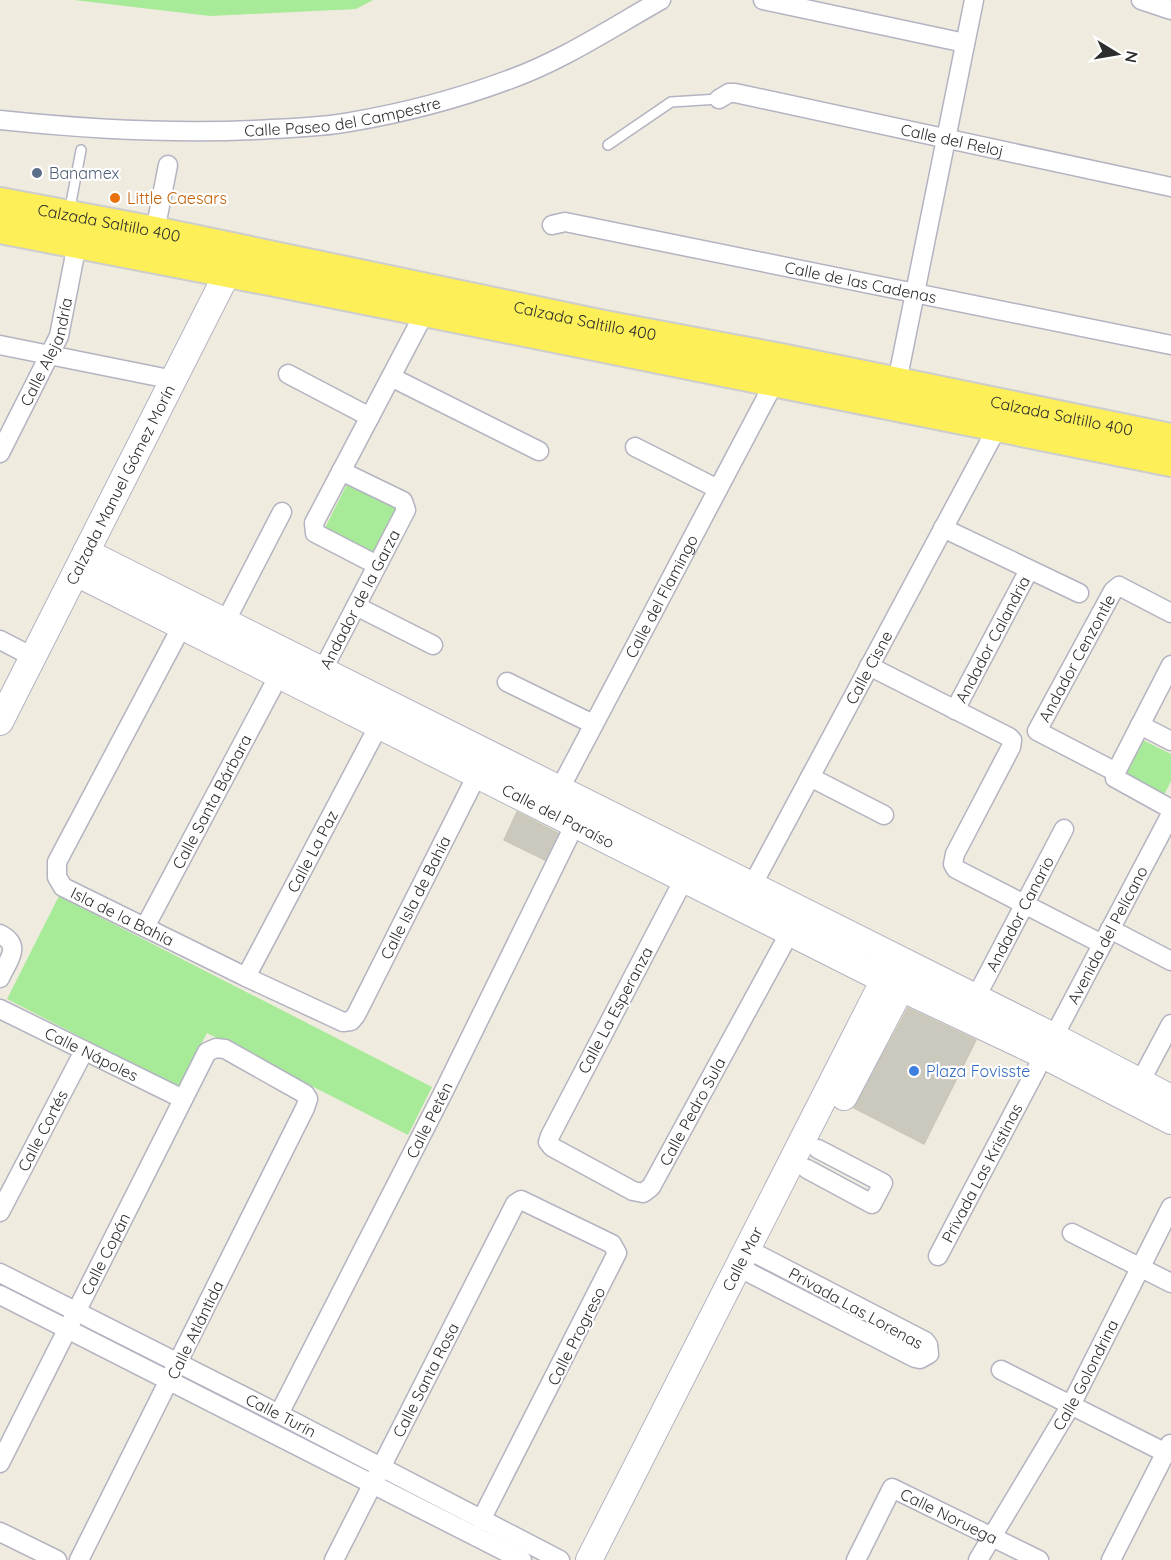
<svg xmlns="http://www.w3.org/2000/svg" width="1171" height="1560" font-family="Quicksand,sans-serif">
<rect width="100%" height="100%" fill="#f0ebdf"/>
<!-- green -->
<path fill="#a7ea98" d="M 74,0 L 373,0 L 356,9 L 210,16 Z
M 348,482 L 406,512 L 383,558 L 325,528 Z
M 1139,738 L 1171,754 L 1171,781 L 1161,801 L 1119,780 Z
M 59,896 L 432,1087 L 408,1135 L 207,1033 L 178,1087 L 7,999 Z"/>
<!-- building -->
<path fill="#cbc8be" stroke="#ccc8b8" stroke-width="1.5" d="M 517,812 L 558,833 L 545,860 L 504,840 Z
M 908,1008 L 976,1040 L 924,1144 L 854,1108 Z"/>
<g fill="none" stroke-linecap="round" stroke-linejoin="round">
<defs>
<path id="lane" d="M 608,145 L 671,102 L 719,99
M 69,213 L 81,150"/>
<g id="street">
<path d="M 763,0 L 965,43"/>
<path d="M 1141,0 L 1171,10"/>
<path id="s1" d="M 719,99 L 729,93 L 735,93 L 1171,187"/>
<path id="s2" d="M 0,120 C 85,129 170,134 255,130 C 286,128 318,128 350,122 C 403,113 457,99 508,80 C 562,61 611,28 661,0"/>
<path id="s3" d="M 552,225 L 565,222 L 1171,345"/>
<path d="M 155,231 L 168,165"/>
<path d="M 0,345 L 174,380"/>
<path d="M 288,374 L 370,417"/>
<path d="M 391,377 L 539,451"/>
<path d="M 897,382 L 974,0"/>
<path d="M 635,447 L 718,489"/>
<path id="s4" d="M 0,453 L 59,336 L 77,244"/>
<path d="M 943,528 L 1079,593"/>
<path d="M 377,565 L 315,533 L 314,523 L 425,312"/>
<path d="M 356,606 L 433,645"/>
<path id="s5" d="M 182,626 L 57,862 L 57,877 L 63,887 L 246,977 L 343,1022 L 351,1021 L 356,1015 L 477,775"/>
<path d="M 221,630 L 282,512"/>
<path d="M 0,640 L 33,657"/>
<path d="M 1171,665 L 1116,772 L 1115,778 L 1171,809"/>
<path d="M 869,666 L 1009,737 L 1012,740 L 1011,747 L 955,854 L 953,864 L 956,869 L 1102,944"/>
<path id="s6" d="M 318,679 L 406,510 L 403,501 L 341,471"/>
<path d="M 507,682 L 593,724"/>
<path id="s7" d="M 955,710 L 1029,570"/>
<path d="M 1140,725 L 1171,741"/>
<path id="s8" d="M 1116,772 L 1037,731 L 1113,591 L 1119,586 L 1171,613"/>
<path d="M 810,777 L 884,815"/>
<path id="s9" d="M 555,798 L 774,383"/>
<path id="s10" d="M 684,879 L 550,1136 L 548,1142 L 552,1147 L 633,1191 L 643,1193 L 651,1187 L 790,932"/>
<path id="s11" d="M 747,895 L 997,428"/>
<path id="s12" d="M 145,927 L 279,675"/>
<path d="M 1110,929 L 1171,961"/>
<path d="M 0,934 C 23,946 8,960 0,978"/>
<path id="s13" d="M 246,977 L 379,725"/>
<path id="s14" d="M 976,997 L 1064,829"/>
<path id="s15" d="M 0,1009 L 183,1099"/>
<path d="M 1140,1082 L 1171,1024"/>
<path d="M 807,1169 L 872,1204 L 883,1183 L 818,1149"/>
<path id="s16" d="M 0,1212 L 84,1051"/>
<path d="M 1072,1233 L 1171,1283"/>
<path id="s17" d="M 938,1256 L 1171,814"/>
<path d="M 738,1267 L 915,1358 L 920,1359 L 929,1354 L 928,1345 L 925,1341 L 747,1249"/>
<path id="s18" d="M 0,1273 L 279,1414 L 560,1560"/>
<path d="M 0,1295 L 522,1560"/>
<path d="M 1001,1370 L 1166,1453"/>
<path id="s19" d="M 279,1414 L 442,1095 L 575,824"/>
<path id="s20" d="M 0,1463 L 207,1052 L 216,1048 L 225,1049 L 305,1094 L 308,1099 L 305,1108 L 79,1560"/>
<path d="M 0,1532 L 57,1560"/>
<path id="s21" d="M 334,1560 L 515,1204 L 521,1200 L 612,1244 L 617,1253 L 481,1520"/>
<path id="s22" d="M 856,1560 L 892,1488 L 1039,1560"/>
<path id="s23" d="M 978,1560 L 1071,1405 L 1171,1207"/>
<path d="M 1111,1560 L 1170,1444"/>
</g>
<g id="secondary">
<path d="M 86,552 L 1053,1036 L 1171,1098"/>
<path id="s24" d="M 76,573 L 884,980 L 1043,1055 L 1171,1121"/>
<path id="s25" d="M 0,722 L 237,254"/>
<path d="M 844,1097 L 909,973"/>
<path id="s26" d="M 589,1560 L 892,964"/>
</g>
<g id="primary">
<path id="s27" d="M 0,202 L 155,231 L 604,325 L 781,358 L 1171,438"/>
<path d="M 0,229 L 290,285 L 1171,462"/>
</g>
</defs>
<!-- lane casing -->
<use href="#lane" stroke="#b3b3c2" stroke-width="12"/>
<!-- street casing -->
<use href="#street" stroke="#b3b3c2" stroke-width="21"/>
<!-- secondary casing -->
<use href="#secondary" stroke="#b3b3c2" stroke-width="28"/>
<!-- primary casing -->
<use href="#primary" stroke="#cdcdcd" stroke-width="32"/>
<!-- lane -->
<use href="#lane" stroke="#fff" stroke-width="9"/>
<!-- street -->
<use href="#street" stroke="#fff" stroke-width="18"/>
<!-- secondary -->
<use href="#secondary" stroke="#fff" stroke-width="26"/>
<!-- primary -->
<use href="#primary" stroke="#fcef58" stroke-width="28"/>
</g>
<!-- markers -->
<circle fill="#5c6f8a" stroke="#fff" stroke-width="2" cx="37" cy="173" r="6"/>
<circle fill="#e8710a" stroke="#fff" stroke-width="2" cx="115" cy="198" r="6"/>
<circle fill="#3f7fe0" stroke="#fff" stroke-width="2" cx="914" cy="1071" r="6"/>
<g text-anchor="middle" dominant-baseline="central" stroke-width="4.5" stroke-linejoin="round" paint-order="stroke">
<!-- street labels -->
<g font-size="16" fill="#2d2d2d" stroke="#fff">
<text stroke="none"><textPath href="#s2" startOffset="344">Calle Paseo del Campestre</textPath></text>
<text stroke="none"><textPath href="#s1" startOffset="240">Calle del Reloj</textPath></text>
<text stroke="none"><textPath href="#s27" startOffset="111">Calzada Saltillo 400</textPath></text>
<text stroke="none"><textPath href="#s3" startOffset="315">Calle de las Cadenas</textPath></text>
<text stroke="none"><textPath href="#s27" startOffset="597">Calzada Saltillo 400</textPath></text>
<text stroke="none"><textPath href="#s4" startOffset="112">Calle Alejandría</textPath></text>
<text stroke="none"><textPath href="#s27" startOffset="1083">Calzada Saltillo 400</textPath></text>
<text stroke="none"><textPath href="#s25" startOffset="266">Calzada Manuel Gómez Morín</textPath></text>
<text stroke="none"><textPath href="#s9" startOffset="228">Calle del Flamingo</textPath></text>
<text stroke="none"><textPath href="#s6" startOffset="90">Andador de la Garza</textPath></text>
<text stroke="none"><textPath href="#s7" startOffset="80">Andador Calandria</textPath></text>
<text stroke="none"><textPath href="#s8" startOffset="172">Andador Cenzontle</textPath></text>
<text stroke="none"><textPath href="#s11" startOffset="258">Calle Cisne</textPath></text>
<text stroke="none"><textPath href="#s12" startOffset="142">Calle Santa Bárbara</textPath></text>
<text stroke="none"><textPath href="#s24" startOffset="540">Calle del Paraíso</textPath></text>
<text stroke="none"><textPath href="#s13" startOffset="142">Calle La Paz</textPath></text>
<text stroke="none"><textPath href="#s5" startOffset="752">Calle Isla de Bahía</textPath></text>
<text stroke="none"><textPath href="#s14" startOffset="94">Andador Canario</textPath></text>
<text stroke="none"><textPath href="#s5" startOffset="360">Isla de la Bahía</textPath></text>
<text stroke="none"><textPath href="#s17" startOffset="363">Avenida del Pelícano</textPath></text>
<text transform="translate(615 1010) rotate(-62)">Calle La Esperanza</text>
<text stroke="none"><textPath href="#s15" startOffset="102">Calle Nápoles</textPath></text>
<text stroke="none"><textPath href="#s10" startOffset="501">Calle Pedro Sula</textPath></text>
<text stroke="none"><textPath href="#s19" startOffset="330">Calle Petén</textPath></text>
<text stroke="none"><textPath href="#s16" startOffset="92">Calle Cortés</textPath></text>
<text stroke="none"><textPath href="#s17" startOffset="94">Privada Las Kristinas</textPath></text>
<text stroke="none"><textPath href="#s20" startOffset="234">Calle Copán</textPath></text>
<text stroke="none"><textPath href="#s26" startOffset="338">Calle Mar</textPath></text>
<text transform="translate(856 1308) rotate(29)">Privada Las Lorenas</text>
<text transform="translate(195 1330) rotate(-64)">Calle Atlántida</text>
<text transform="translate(576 1336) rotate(-63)">Calle Progreso</text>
<text stroke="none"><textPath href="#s23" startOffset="214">Calle Golondrina</textPath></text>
<text stroke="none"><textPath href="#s21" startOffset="202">Calle Santa Rosa</textPath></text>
<text stroke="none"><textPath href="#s18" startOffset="315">Calle Turín</textPath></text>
<text stroke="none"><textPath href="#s22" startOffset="144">Calle Noruega</textPath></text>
</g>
<!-- service labels -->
<g font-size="16" fill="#4e5e75" stroke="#fff" text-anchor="start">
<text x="49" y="173">Banamex</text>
</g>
<!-- food labels -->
<g font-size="16" fill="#c56008" stroke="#fff" text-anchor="start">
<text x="127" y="198">Little Caesars</text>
</g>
<!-- shop labels -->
<g font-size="16" fill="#366cbe" stroke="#fff" text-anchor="start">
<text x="926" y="1071">Plaza Fovisste</text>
</g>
</g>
<!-- north arrow -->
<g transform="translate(1117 54) rotate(101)" stroke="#ffffff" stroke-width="4.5" paint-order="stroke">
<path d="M0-4.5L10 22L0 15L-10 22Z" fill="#2d2d2d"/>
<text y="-9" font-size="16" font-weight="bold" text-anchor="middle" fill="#2d2d2d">N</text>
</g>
</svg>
